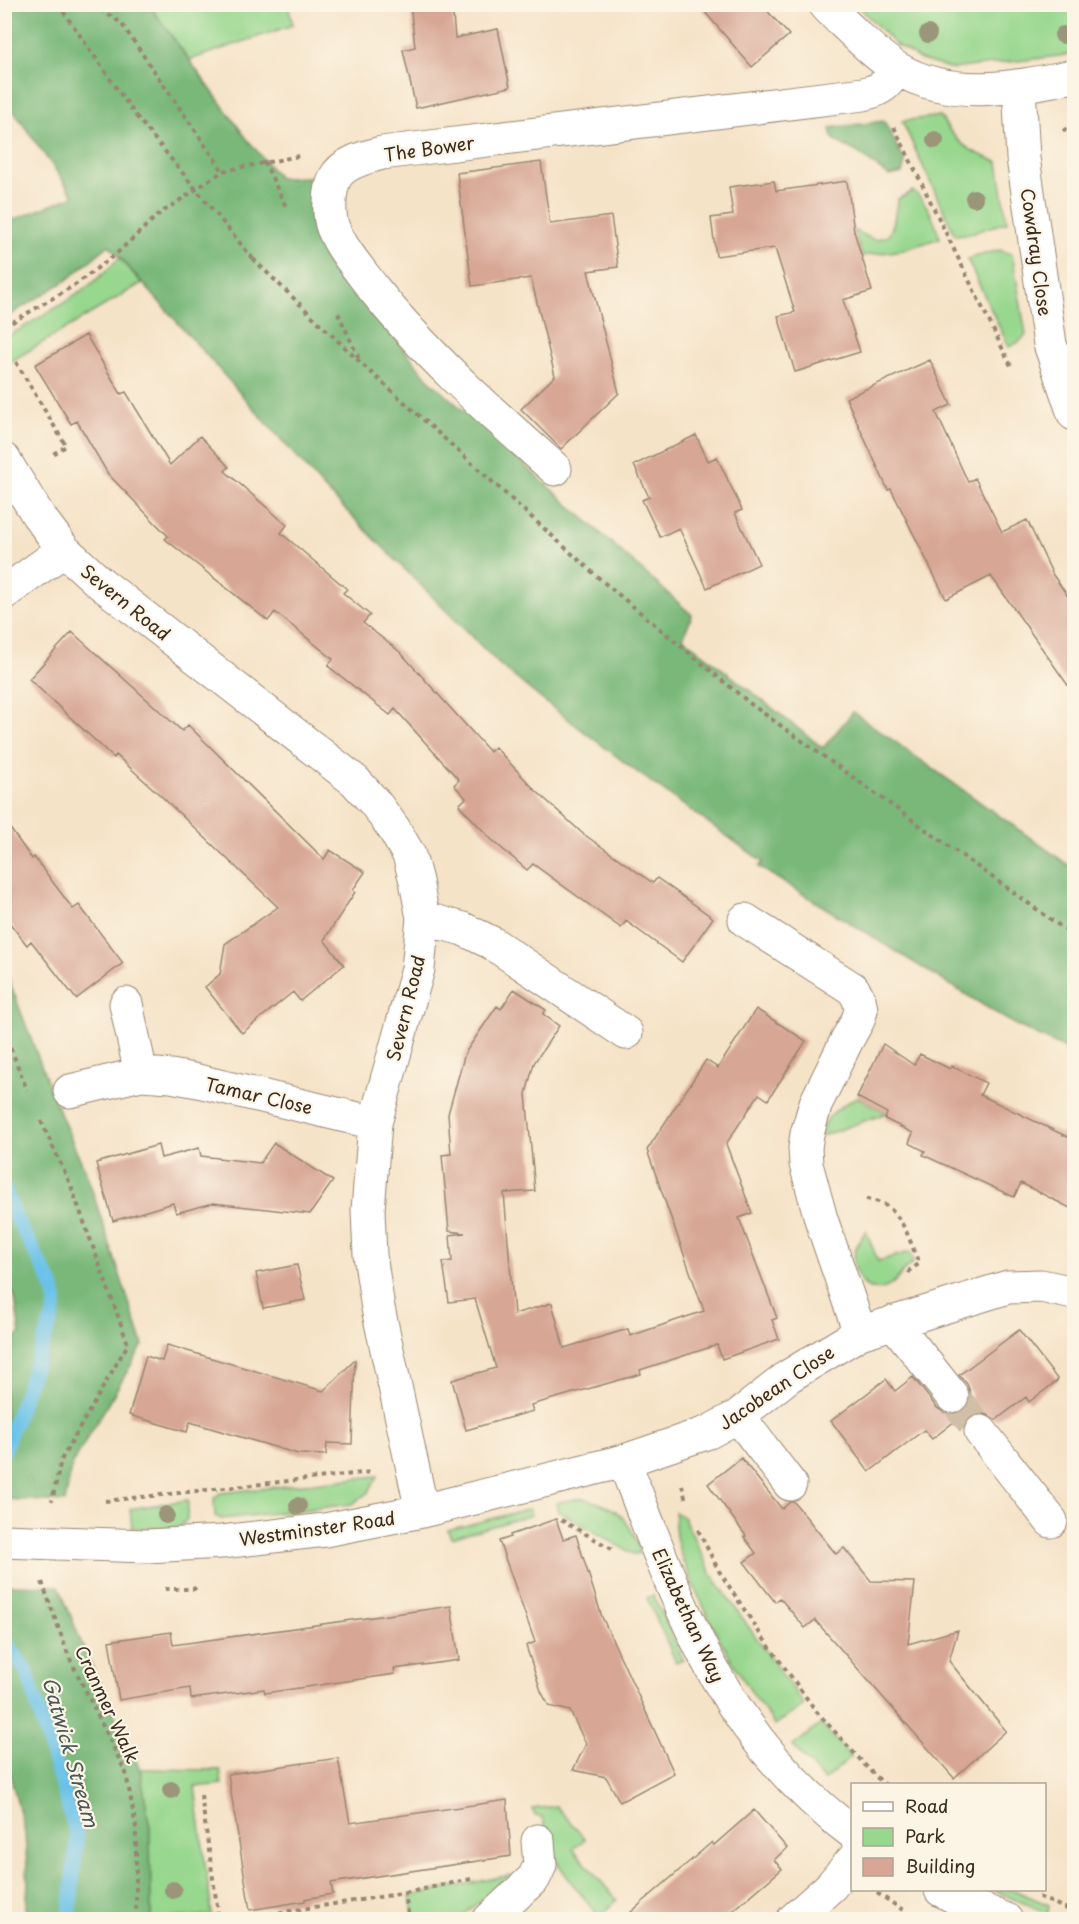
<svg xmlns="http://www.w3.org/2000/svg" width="1079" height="1924" font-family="'Playpen Sans',sans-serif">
<rect width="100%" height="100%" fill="#fcf5e5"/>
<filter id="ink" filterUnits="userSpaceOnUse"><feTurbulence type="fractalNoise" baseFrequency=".0167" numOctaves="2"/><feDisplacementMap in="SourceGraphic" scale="12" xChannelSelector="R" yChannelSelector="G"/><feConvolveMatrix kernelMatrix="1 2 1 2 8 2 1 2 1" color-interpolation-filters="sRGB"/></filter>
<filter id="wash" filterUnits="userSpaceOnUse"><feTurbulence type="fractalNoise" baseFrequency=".008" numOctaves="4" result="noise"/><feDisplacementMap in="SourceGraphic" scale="24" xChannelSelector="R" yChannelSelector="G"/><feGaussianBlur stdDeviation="1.35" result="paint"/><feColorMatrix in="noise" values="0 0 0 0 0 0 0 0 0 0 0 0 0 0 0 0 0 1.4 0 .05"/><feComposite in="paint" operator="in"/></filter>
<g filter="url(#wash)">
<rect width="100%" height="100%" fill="#f5e3c8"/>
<!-- green -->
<path fill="#97d78e" stroke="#698056" stroke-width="1.5" d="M 149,5 L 288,5 L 293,25 L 189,60 Z
M 901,5 L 910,7 L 960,8 L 1074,5 L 1074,54 L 952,69 L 921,60 L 895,44 L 857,5 Z
M 940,116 C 957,144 968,151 998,162 L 1007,222 L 968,234 L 955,235 L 902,121 Z
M 913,191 C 928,203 934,220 940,238 L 903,250 L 862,256 L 854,230 L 874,240 L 888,236 C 896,224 894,213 898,199 Z
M 999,250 L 1012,254 L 1026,335 L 1019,342 L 1009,347 L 967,259 Z
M 119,258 L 142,283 L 5,365 L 5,338 C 45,314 88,293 119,258 Z
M 857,1097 L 887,1113 L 816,1138 C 828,1115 834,1110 857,1097 Z
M 866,1231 L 878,1261 L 910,1252 L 914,1262 C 903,1268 898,1283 885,1288 C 863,1296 851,1270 855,1252 C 857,1243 861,1238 866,1231 Z
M 378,1476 L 368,1493 L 352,1504 L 222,1519 L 215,1516 L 214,1499 L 220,1493 Z
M 580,1498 C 619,1506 627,1516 641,1553 L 633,1554 L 558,1511 L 556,1503 Z
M 188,1500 L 187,1519 L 180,1527 L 132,1528 L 130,1509 Z
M 529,1509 L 531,1515 L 451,1538 L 448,1530 Z
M 675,1512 L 684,1518 L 712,1575 L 804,1705 L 775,1725 C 745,1686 721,1644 700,1599 C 687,1572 672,1542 675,1512 Z
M 653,1595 L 683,1659 L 676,1662 L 647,1598 Z
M 821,1724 L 851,1757 L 824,1780 L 793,1746 Z
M 140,1769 L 220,1770 L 222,1784 L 195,1787 L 212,1915 L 151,1919 L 150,1828 Z
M 556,1806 L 585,1839 L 573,1849 L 617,1900 L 599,1916 L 571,1882 L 552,1855 L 543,1818 L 535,1816 L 533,1809 Z
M 510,1875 C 494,1891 475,1903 460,1919 L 414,1919 L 410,1896 Z
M 992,1890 L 1014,1890 L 1049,1905 L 1048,1913 Z"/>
<!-- forest -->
<path fill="#79b879" stroke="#5a714c" stroke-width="1.5" d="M 5,5 L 149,5 L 247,139 L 279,178 L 309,177 L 311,203 L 318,233 L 339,267 L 427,378 L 692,615 L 683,638 L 823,748 L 853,712 L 1074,869 L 1074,1053 L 1014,1024 L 759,867 L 763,862 L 637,772 L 540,698 L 500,665 L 324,488 L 109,245 L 67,280 L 5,318 L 5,223 L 74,196 L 5,99 Z
M 884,121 L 905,162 L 902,173 L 889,176 L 857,152 L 839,143 L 832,137 L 830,128 Z
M 5,970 L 56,1104 L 87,1175 L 143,1345 L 72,1464 L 65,1502 L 5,1499 L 5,1348 L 20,1334 L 15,1298 L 4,1273 Z
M 5,1585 L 59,1586 L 85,1652 L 140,1769 L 150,1828 L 151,1919 L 25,1919 L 28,1884 L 25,1833 L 5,1754 Z"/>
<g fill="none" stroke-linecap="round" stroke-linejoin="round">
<!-- stream -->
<path stroke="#6bc2e9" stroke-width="14" d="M 4,1188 L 17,1220 L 52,1284 L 56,1301 L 53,1316 L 4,1451
M 4,1639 L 27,1672 L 77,1836 L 69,1920"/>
</g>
<g id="blocks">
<!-- building -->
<path fill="#d7a694" d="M 410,4 L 452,4 L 455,38 L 498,29 L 510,87 L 416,108 L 403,50 L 415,47 Z
M 698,4 L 761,4 L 789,35 L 752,67 Z
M 541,162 L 550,224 L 611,216 L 618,267 L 588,271 L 619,393 L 561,449 L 521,409 L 555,376 L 531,278 L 472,286 L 457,173 Z
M 774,181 L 776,191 L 847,181 L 854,231 L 872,291 L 843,300 L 860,352 L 795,372 L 778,316 L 795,312 L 775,248 L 716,256 L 711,218 L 733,215 L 729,187 Z
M 86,335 L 121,394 L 126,392 L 170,465 L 200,436 L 229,467 L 225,471 L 287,525 L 281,533 L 347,589 L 343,593 L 370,615 L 363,623 L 400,652 L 490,752 L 495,747 L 534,789 L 582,833 L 653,883 L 657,878 L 713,918 L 682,962 L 626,921 L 621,928 L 533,864 L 527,870 L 491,839 L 459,805 L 466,798 L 454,785 L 459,780 L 395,709 L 390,715 L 328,666 L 333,659 L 275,612 L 268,621 L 165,539 L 168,536 L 108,474 L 77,421 L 71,424 L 35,365 Z
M 930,360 L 951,405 L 936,412 L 968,482 L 975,478 L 1002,532 L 1027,520 L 1053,575 L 1074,605 L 1074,694 L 991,576 L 946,599 L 891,489 L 888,490 L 846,398 Z
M 696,435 L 708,461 L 717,457 L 742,510 L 735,513 L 759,564 L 707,588 L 679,528 L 660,537 L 642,500 L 649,497 L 634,465 Z
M 72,632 L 182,731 L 188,725 L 324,859 L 330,850 L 365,872 L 353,890 L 355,892 L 324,940 L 344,965 L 300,1001 L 293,992 L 242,1033 L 205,987 L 220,974 L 225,944 L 278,907 L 160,795 L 116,755 L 114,758 L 29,679 Z
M 4,820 L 32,859 L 34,857 L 73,909 L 79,905 L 123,963 L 76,999 L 31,941 L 27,945 L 4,916 Z
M 514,989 L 546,1010 L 543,1014 L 559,1026 L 534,1063 L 526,1094 L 535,1191 L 504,1193 L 514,1314 L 552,1303 L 564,1348 L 628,1329 L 630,1336 L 704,1311 L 647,1150 L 706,1060 L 718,1068 L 756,1009 L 806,1041 L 768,1100 L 759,1094 L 726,1144 L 752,1213 L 739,1218 L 777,1318 L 772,1320 L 779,1339 L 722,1359 L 717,1345 L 640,1370 L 641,1374 L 531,1405 L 533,1411 L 466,1430 L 452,1380 L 496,1368 L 475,1299 L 449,1302 L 443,1262 L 452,1261 L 450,1235 L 465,1233 L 449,1231 L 442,1155 L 451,1154 L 448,1114 L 465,1053 L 497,1006 L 501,1009 Z
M 883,1044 L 914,1065 L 920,1054 L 950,1069 L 952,1066 L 986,1083 L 980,1095 L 1074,1140 L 1074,1210 L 1021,1183 L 1014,1197 L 923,1155 L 925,1151 L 909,1143 L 913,1133 L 885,1119 L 887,1113 L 857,1097 Z
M 274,1143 L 333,1181 L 310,1214 L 213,1203 L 176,1213 L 173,1203 L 113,1221 L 96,1163 L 158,1145 L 161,1158 L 199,1148 L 201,1156 L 260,1163 Z
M 297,1265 L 305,1300 L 263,1308 L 256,1273 Z
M 1019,1330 L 1058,1380 L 1029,1402 L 1026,1397 L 996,1420 L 988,1415 L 979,1413 L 970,1417 L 964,1424 L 959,1418 L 932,1439 L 924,1430 L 869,1472 L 831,1421 L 886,1379 L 895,1391 L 913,1377 L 937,1408 L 945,1413 L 954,1415 L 963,1411 L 969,1403 L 971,1394 L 967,1384 L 959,1375 Z
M 167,1345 L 323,1391 L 355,1360 L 352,1444 L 327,1443 L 326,1455 L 298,1454 L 190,1422 L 187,1432 L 129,1415 L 146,1356 L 162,1361 Z
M 741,1458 L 782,1509 L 790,1502 L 794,1502 L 836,1554 L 844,1548 L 871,1581 L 915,1582 L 908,1644 L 958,1630 L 949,1661 L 1006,1731 L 954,1778 L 815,1620 L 805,1628 L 780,1598 L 775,1602 L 744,1562 L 756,1553 L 744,1537 L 746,1536 L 708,1484 Z
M 556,1519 L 563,1539 L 576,1535 L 602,1617 L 674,1773 L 620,1802 L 606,1777 L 573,1770 L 586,1744 L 570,1711 L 549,1706 L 541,1691 L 526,1646 L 535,1642 L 499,1541 L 511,1537 L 510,1535 Z
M 451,1606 L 459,1660 L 394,1669 L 395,1674 L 265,1693 L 264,1689 L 191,1699 L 190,1688 L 119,1700 L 109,1641 L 171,1632 L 173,1645 Z
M 338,1758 L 350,1823 L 507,1800 L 511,1856 L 331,1883 L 333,1894 L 305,1899 L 305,1901 L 250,1910 L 228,1774 Z
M 754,1810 L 787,1848 L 774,1860 L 782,1869 L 722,1920 L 622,1920 L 712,1842 L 714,1845 Z"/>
</g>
</g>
<g filter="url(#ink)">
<use href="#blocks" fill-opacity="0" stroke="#988673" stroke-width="1.5"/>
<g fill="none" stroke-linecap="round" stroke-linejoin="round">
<!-- minor-tunnel -->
<path stroke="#d0bea6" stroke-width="33" stroke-dasharray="33 16" stroke-linecap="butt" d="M 952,1396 L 981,1432"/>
<defs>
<path id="minor" d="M 825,4 C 834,15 845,24 855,34 C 868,46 882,60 898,69 C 952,101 1017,87 1074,76
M 1019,87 L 1023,158 L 1050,344 L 1074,414
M 4,460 L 38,515 L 64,550 L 98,581 L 355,781 L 375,803 L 394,829 L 409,855 L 416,881 L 423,918 L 418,969 L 375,1123 L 368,1210 L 370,1255 L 378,1308 L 422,1511
M 555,469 C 491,412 427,356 373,288 C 359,269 342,250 333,228 C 328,214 329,191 335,178 C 343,162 367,157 382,153 L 863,94 C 882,90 886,85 898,69
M 4,593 L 64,550
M 423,918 L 463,929 L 492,943 L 626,1033
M 745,920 L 853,989 L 859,999 L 861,1010 L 858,1020 L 847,1040 L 816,1103 L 807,1134 L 805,1148 L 806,1164 L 821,1219 L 860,1333
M 141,1074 L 171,1076 L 198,1081 L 375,1123
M 70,1091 L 141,1074 L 126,1004
M 893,1322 L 952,1396
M 738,1416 L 790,1484
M 981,1432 L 1051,1521
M 624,1461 C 679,1605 722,1737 852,1832
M 57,1543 L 147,1546 L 222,1542 L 325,1530 L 422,1511 L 624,1461 L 709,1432 L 738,1416 L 789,1376 L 860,1333 L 1008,1287 L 1041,1286 L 1074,1293
M 941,1890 L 971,1905 L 1006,1920
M 489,1920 L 534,1878 L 540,1865 L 538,1841
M 793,1920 L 830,1887 L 852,1861"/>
</defs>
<!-- minor casing -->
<use href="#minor" stroke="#988673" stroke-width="35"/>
<!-- path -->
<path stroke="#988673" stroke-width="4" stroke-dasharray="4.5 4.5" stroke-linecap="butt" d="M 58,4 L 136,116
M 93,4 L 121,23 L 223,171
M 894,127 L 1012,368
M 1063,131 L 1074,123
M 264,161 L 287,209
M 253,259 L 363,365 L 601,580 L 752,705 L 1074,936
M 338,313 L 360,361
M 4,327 L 75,285 L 116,254 L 158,215 L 223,171 L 299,156
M 16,362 L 66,446 L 50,456
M 4,1031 L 27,1090
M 41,1121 L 71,1186 L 128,1344 L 61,1460 L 52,1501
M 866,1199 C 872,1200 880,1202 885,1205 C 904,1217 911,1244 919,1264 L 910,1270 L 908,1274
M 682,1485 L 686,1501
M 105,1501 L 372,1472
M 561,1520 L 612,1549
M 698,1530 L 719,1571 L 761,1635 L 816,1711 L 875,1776 L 885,1784
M 42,1582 L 69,1657 L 126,1773 L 136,1827 L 136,1920
M 165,1589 L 194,1589 L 198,1585
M 201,1795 L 219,1920
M 405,1893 L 471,1879
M 877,1893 L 906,1912
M 1039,1897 L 1074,1912
M 270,1914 L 405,1893 L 409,1920
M 226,1920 L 251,1916"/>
<!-- minor -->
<use href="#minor" stroke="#fff" stroke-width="33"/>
<defs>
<path id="minor-bridge" d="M 4,1541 L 57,1543"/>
</defs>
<!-- minor-bridge casing -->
<use href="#minor-bridge" stroke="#988673" stroke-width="35" stroke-linecap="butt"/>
<!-- path-bridge -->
<path stroke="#988673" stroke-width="4" stroke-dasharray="4.5 4.5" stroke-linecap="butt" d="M 136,116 L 253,259"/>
<!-- minor-bridge -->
<use href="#minor-bridge" stroke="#fff" stroke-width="33"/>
</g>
<!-- trees -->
<g fill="#9b957a">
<circle cx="928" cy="34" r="9"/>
<circle cx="1063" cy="35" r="9"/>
<circle cx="935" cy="140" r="9"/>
<circle cx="974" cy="198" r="9"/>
<circle cx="298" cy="1506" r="9"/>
<circle cx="166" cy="1515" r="9"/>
<circle cx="171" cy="1790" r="9"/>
<circle cx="173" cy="1890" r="9"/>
</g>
</g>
<g text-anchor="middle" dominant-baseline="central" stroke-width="4.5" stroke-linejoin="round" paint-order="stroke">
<!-- street labels -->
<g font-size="18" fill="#3b2a1e" stroke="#fcf5e5">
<text transform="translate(429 148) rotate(-8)">The Bower</text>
<text transform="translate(1037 252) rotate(82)">Cowdray Close</text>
<text transform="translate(126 602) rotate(39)">Severn Road</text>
<text transform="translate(405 1008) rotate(-76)">Severn Road</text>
<text transform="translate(259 1095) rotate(13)">Tamar Close</text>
<text transform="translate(776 1387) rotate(-34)">Jacobean Close</text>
<text transform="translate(317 1528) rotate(-8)">Westminster Road</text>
<text transform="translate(689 1615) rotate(65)">Elizabethan Way</text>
<text transform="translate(108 1704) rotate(65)">Cranmer Walk</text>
</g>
<!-- water labels -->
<g font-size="20" font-style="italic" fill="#49585b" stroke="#fcf5e5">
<text transform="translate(71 1752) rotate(74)">Gatwick Stream</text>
</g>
</g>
<!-- margin -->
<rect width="1079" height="1924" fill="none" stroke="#fcf5e5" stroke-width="24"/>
<!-- legend -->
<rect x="851" y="1783" width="195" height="108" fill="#fcf5e5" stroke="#afa495" stroke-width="1.5"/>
<rect x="863" y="1802" width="30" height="9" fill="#ffffff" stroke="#afa495" stroke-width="1.5"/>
<text x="905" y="1813" font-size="18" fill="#3b2a1e">Road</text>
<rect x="863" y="1828" width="30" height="18" fill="#97d78e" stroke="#afa495" stroke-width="1.5"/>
<text x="905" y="1843" font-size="18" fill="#3b2a1e">Park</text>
<rect x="863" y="1858" width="30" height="18" fill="#d7a694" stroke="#afa495" stroke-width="1.5"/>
<text x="905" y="1873" font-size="18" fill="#3b2a1e">Building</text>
</svg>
